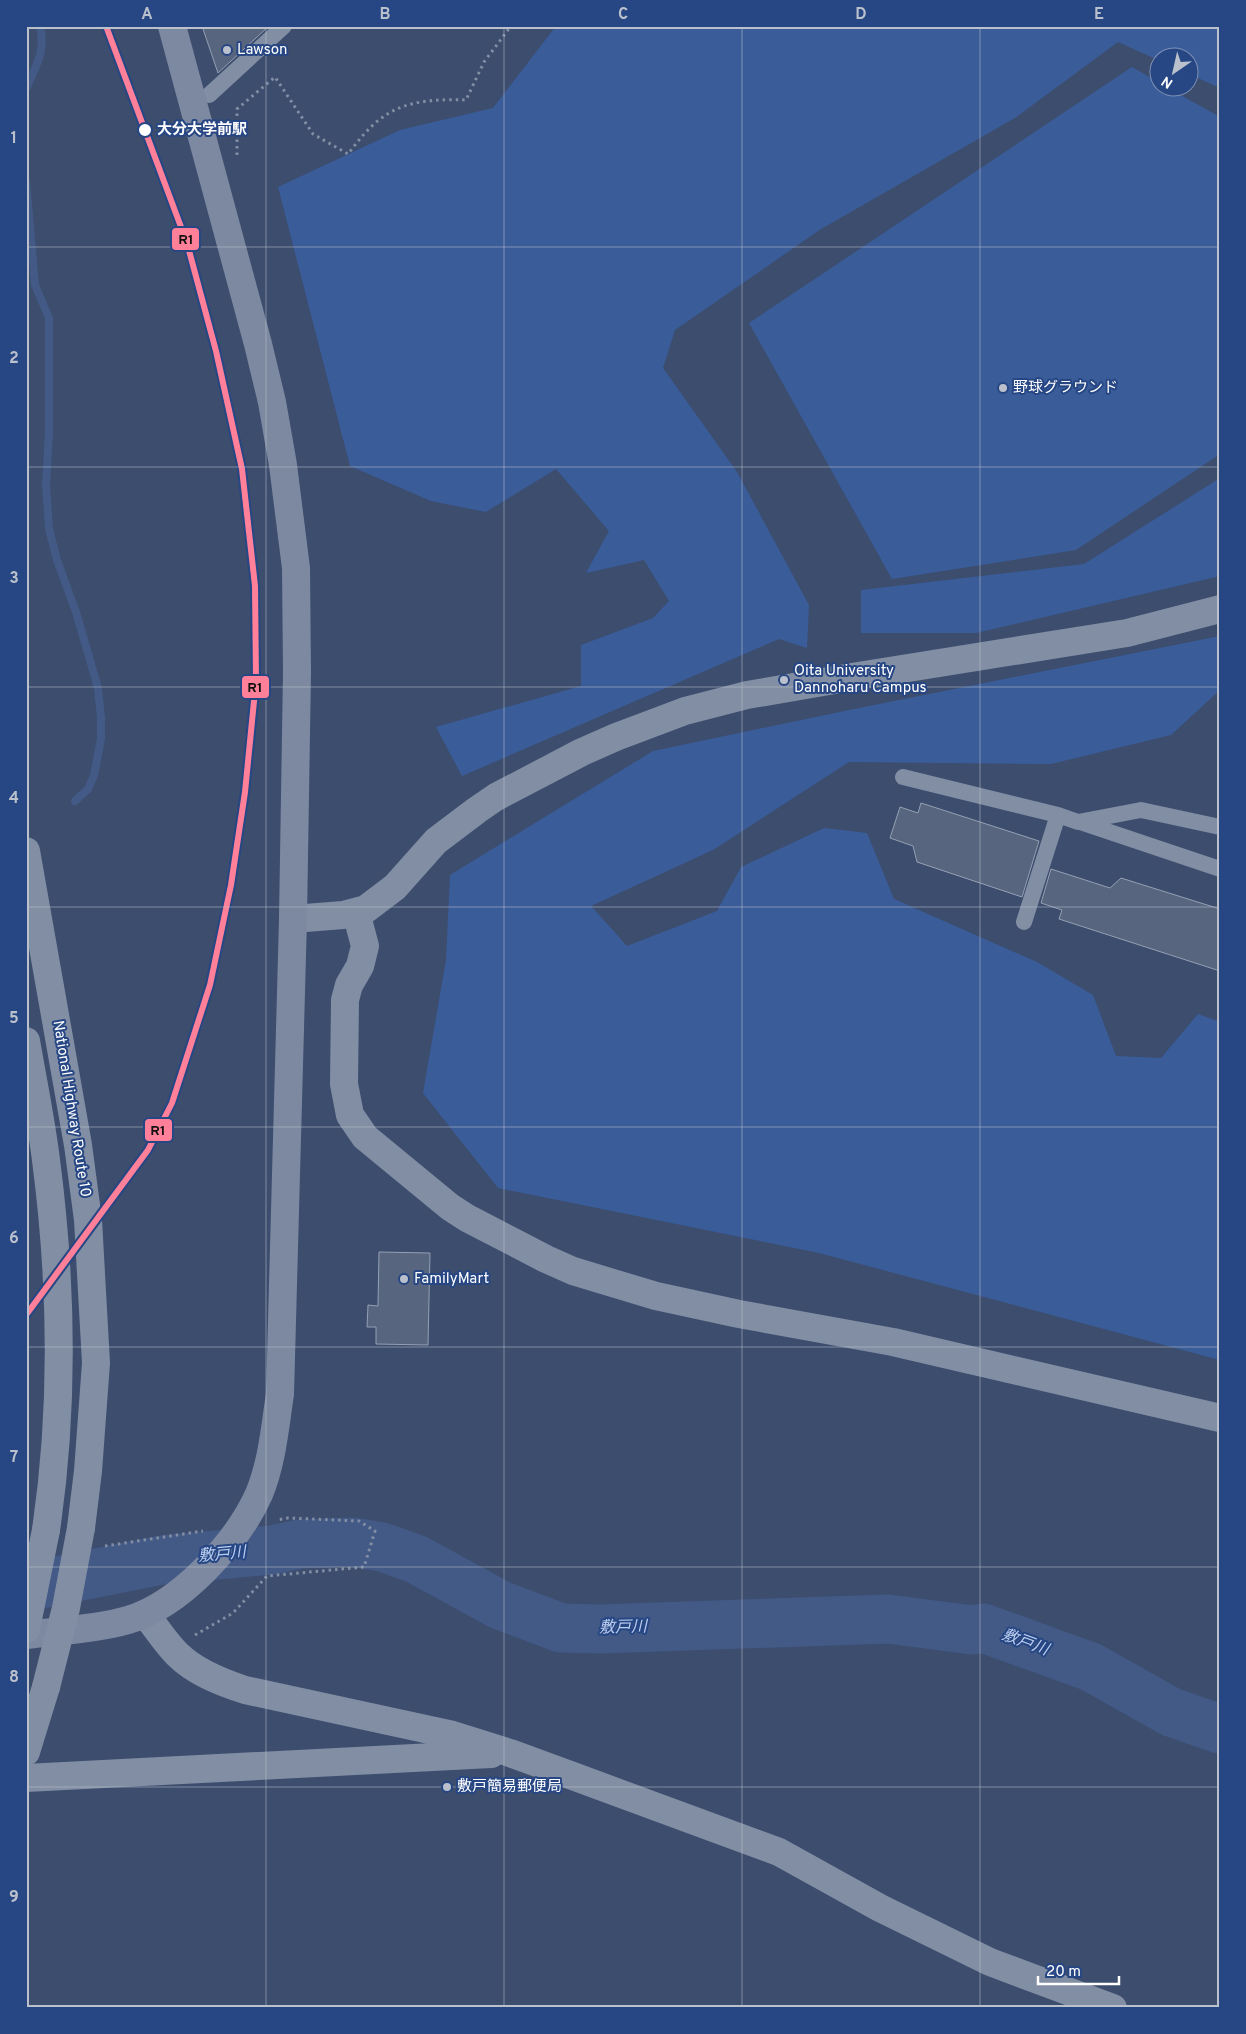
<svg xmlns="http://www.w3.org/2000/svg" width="1246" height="2034" font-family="Overpass,'Noto Sans JP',sans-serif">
<rect width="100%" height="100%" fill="#3c4d6e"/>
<!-- green -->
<path fill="#3a5d9a" d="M 556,26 L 1216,26 L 1220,28 L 1220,88 L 1189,74 L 1188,58 L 1158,58 L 1158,60 L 1118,42 L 1015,118 L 821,229 L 675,330 L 663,368 L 737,472 L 809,605 L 807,648 L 779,639 L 462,776 L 436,727 L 581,686 L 581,645 L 653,618 L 669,601 L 644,560 L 586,573 L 609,531 L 556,469 L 486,512 L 431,501 L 350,466 L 278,187 L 400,130 L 493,108 Z
M 1132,67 L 1158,82 L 1158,88 L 1168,88 L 1220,117 L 1220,454 L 1076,550 L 892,579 L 749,323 Z
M 1220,478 L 1220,576 L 976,633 L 861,633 L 861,590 L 1084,564 Z
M 1220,636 L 1220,690 L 1171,735 L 1051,764 L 849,762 L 713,850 L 591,906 L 627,946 L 717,911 L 741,867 L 824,828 L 867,833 L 894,899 L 1037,962 L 1093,995 L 1116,1056 L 1161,1058 L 1198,1014 L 1220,1022 L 1220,1360 L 819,1253 L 498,1188 L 423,1093 L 446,960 L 450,875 L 653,751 L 859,708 Z"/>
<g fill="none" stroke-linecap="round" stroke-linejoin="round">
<!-- stream -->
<path stroke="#435a87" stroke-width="8" d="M 26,89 C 36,66 46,51 40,26
M 26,181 L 35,285 L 49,318 L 49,433 L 46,485 L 49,529 L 57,560 L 76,612 L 98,688 L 101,718 L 101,739 L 94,775 L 88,789 L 75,801"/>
<!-- river -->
<path stroke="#435a87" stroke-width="49" d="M 26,1587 L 162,1560 L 272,1550 L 300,1544 L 352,1542 L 382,1547 L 416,1559 L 500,1605 L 561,1628 L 600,1629 L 888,1619 L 972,1630 L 983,1628 L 1091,1667 L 1171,1712 L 1220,1729"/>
</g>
<!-- building -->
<path fill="#57657f" stroke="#95a0b3" d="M 202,26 L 269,26 L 218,73 Z
M 921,803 L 1039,841 L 1022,897 L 917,862 L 913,846 L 890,838 L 900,807 L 918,813 Z
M 1051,869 L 1110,888 L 1121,878 L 1220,909 L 1220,971 L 1059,919 L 1062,910 L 1041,903 Z
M 379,1252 L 430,1253 L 428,1345 L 376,1344 L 376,1327 L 367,1327 L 368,1305 L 378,1306 Z"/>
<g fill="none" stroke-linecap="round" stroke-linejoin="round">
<!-- path -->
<path stroke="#828ea4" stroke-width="3" stroke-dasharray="2.5 4" stroke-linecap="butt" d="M 237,155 L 237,109 L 275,77 L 313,134 L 348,154 C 358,141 371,124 386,115 C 408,100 440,99 466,100 L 484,62 L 511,26
M 105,1546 L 203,1531
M 195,1635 L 233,1613 L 267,1576 L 364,1567 L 375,1531 L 359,1521 L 288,1518 L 277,1520"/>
<!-- lane -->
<path stroke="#828ea4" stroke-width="16" d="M 209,95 L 284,26
M 903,777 L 1058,815 L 1078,822 L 1141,810 L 1220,827
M 1080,822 L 1220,869
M 1024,922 L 1058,815"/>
<!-- street -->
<path stroke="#828ea4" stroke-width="28" d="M 356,912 L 365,946 L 360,966 L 349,985 L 345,1000 L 344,1084 L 350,1115 L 365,1137 L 450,1207 L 467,1218 L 546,1259 L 573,1271 L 656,1296 L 739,1314 L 893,1342 L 1220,1418
M 293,919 L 343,915 L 366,909 L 395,887 L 436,841 L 477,810 L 496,797 L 582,752 L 616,737 L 685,711 L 747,695 L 852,677 L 1127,633 L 1220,609
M 145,1614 C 156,1627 165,1642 177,1654 C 195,1672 220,1682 245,1690 L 453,1735 L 510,1753 L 589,1782 L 779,1852 L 880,1908 L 990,1962 L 1113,2008
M 26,1778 L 491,1754"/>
<!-- secondary -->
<path stroke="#7d89a1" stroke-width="28" d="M 26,1635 C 59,1631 97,1629 128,1620 C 180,1605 237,1543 259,1494 C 272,1463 275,1427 280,1394 L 293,919 L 297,672 L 296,568 L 283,465 L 272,402 L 258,344 L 172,26"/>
<!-- highway -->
<path stroke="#828ea4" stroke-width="28" d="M 26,851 L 78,1145 L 88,1220 L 96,1363 L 88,1471 L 81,1528
M 26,1041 C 33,1081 41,1120 46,1160 C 62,1283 64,1408 46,1530
M 26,1752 L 46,1687"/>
<!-- highway-bridge -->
<path stroke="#828ea4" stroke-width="28" d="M 26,1629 L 46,1530
M 46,1687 L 66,1608 L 81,1528"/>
<defs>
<path id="rail-1" d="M 26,1315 L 148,1150 L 172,1103 L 210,985 L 231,885 L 245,792 L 256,681 L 255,586 L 242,469 L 216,351 L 187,243 L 106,26"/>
</defs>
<!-- rail-1 casing -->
<use href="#rail-1" stroke="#264684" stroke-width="10"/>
<!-- rail-1 -->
<use href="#rail-1" stroke="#ff8098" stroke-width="6"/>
</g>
<!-- grid -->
<path fill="none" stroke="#bbc1cc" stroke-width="1" stroke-opacity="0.55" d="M 266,26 L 266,2008M 504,26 L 504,2008M 742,26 L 742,2008M 980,26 L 980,2008M 26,247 L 1220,247M 26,467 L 1220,467M 26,687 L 1220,687M 26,907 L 1220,907M 26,1127 L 1220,1127M 26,1347 L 1220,1347M 26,1567 L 1220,1567M 26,1787 L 1220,1787"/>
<!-- markers -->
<g fill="#bbc1cc" stroke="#264684" stroke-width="2">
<circle cx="227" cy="50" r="5"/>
<circle cx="1003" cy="388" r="5"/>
<circle cx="784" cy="680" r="5"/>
<circle cx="404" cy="1279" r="5"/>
<circle cx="447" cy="1787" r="5"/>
</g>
<circle fill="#fff" stroke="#264684" stroke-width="2" cx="145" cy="130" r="7"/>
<g text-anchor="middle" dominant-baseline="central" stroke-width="4" stroke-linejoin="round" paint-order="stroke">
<!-- poi labels -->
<g font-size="15" fill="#fff" stroke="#264684" text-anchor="start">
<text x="237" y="50">Lawson</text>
<text x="1013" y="388">野球グラウンド</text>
<text x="794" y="671">Oita University<tspan x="794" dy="17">Dannoharu Campus</tspan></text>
<text x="414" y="1279">FamilyMart</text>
<text x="457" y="1787">敷戸簡易郵便局</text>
</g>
<!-- stop labels -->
<g font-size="15" font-weight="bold" fill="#fff" stroke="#264684" text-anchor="start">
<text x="157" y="130">大分大学前駅</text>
</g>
<!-- street labels -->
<g font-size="15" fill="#fff" stroke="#264684">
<text transform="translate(71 1109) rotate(81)">National Highway Route 10</text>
</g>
<!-- water labels -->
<g font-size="16" font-style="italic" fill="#bbceef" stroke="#264684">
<text transform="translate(222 1555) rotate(-5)">敷戸川</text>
<text transform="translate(623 1628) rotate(-1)">敷戸川</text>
<text transform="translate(1025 1643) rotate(20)">敷戸川</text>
</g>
</g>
<g stroke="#264684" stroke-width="2">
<rect x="171" y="227" width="29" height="24" rx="5" fill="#ff8098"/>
<rect x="241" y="675" width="29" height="24" rx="5" fill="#ff8098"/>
<rect x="144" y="1118" width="29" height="24" rx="5" fill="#ff8098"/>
</g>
<g font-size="14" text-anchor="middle" font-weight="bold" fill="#111">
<text x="186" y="244">R1</text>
<text x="255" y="692">R1</text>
<text x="158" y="1135">R1</text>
</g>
<!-- border -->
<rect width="1246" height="2034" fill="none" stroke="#264684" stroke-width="55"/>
<!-- north arrow -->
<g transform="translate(1174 72) rotate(214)"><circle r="24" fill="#264684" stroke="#7d90b5"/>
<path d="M0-4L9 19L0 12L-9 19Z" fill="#bbc1cc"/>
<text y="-8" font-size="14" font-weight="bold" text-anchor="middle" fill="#ffffff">N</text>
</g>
<!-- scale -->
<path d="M1038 1976v8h81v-8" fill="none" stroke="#ffffff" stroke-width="2.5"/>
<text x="1046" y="1976" font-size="15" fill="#ffffff" stroke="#264684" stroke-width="4" paint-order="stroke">20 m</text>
<rect x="28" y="28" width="1190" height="1978" fill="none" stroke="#bbc1cc" stroke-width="2"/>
<g font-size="16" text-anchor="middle" font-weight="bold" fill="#bbc1cc">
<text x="147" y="19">A</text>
<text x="385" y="19">B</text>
<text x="623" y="19">C</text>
<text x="861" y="19">D</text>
<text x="1099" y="19">E</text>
<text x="14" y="143">1</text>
<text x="14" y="363">2</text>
<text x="14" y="583">3</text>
<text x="14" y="803">4</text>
<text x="14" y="1023">5</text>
<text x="14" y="1243">6</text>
<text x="14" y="1462">7</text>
<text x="14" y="1682">8</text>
<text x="14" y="1902">9</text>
</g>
</svg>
